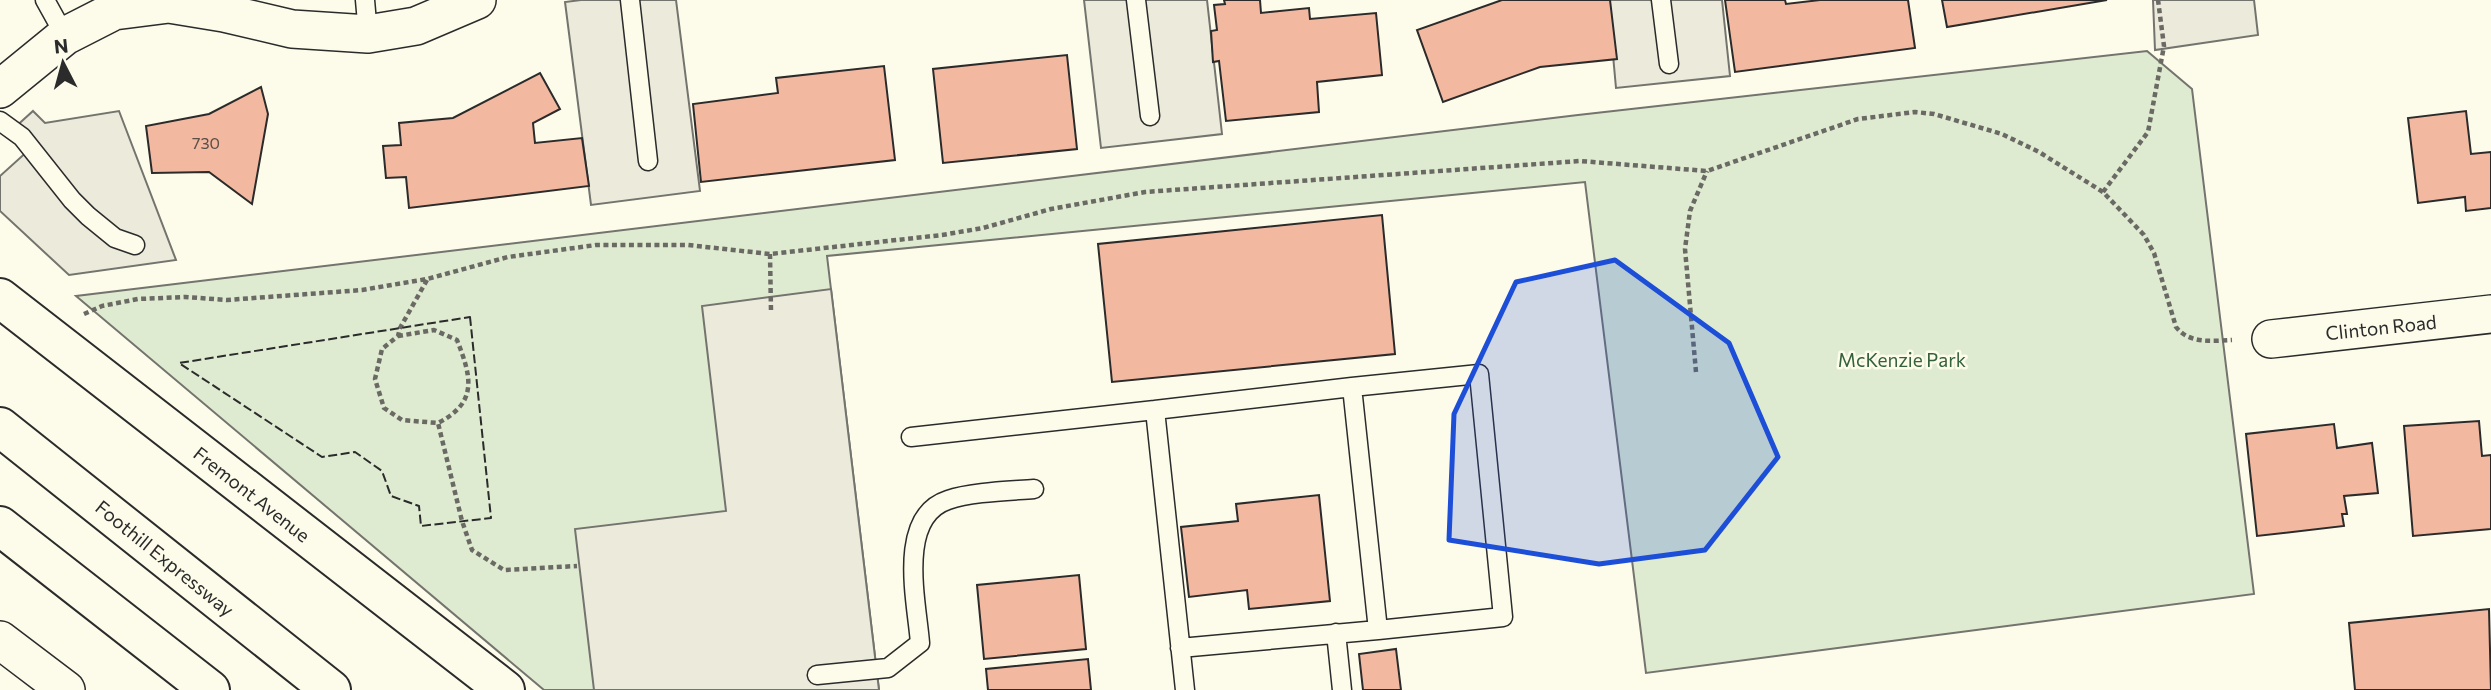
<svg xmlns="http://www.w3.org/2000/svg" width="2491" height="690" font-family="Commissioner,sans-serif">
<rect width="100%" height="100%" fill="#fdfbea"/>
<!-- park -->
<path fill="#deebd1" stroke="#74746e" stroke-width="2" d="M 2147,51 L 2192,89 L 2254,594 L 1646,673 L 1585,182 L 827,256 L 879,690 L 544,690 L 76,296 L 1578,115 Z"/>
<!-- parking -->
<path fill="#eceadb" stroke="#74746e" stroke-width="2" d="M 581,0 L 676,0 L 700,191 L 591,205 L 565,2 Z
M 1084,0 L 1207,0 L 1222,134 L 1101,148 Z
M 1608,0 L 1722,0 L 1730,76 L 1616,88 Z
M 2153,0 L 2254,0 L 2258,35 L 2155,50 Z
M 33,111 L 45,123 L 119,111 L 176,260 L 69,275 L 0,211 L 0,176 L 30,149 L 12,130 Z
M 831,289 L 879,690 L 594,690 L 575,529 L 726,511 L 702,306 Z"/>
<!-- building -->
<path fill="#f2b8a0" stroke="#2b2b2b" stroke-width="2" d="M 1224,0 L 1260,0 L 1261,13 L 1309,8 L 1310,19 L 1376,13 L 1382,75 L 1317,82 L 1319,112 L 1226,121 L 1219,61 L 1213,62 L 1211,31 L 1217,30 L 1214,5 L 1225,4 Z
M 1502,0 L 1610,0 L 1617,59 L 1540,67 L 1443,102 L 1417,30 Z
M 1725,0 L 1785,0 L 1786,4 L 1820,0 L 1908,0 L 1915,48 L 1735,72 Z
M 1942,0 L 2107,0 L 1947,27 Z
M 1067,55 L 1077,149 L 943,163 L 933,69 Z
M 884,66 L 895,160 L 701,182 L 693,104 L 778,93 L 776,78 Z
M 540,73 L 560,109 L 533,123 L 535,143 L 582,138 L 589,186 L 409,208 L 406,177 L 386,178 L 383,146 L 401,145 L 399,123 L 453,118 Z
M 261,87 L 268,114 L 252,204 L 209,172 L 152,173 L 146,126 L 209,114 Z
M 2466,111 L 2471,154 L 2491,152 L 2491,208 L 2466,211 L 2465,197 L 2418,203 L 2408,118 Z
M 1382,215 L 1395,354 L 1112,382 L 1098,244 Z
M 2479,421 L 2482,456 L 2491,455 L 2491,529 L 2413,536 L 2404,426 Z
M 2334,424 L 2337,448 L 2372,443 L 2378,493 L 2344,496 L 2347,514 L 2342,514 L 2344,526 L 2257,536 L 2246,434 Z
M 1319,495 L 1330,601 L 1249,609 L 1247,590 L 1189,597 L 1181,527 L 1238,521 L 1236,504 Z
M 1079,575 L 1086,649 L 984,659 L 977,585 Z
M 2489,609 L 2491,690 L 2355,690 L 2349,623 Z
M 1396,649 L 1401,690 L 1363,690 L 1359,654 Z
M 1088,659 L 1091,690 L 988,690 L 986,669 Z"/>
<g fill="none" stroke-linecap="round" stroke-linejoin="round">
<defs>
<path id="lane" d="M 45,0 L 65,36
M 365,0 L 368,34
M 630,0 L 648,161
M 1136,0 L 1150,116
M 1661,0 L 1669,64
M 0,121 L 22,137 L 72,200 L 88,216 L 115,238 L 135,245
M 1352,387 L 1479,374 L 1503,617 L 1378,630
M 911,437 L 1155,410
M 1336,633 L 1342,690
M 1180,648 L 1378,630 L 1352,387 L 1155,410 L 1185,690
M 817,675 L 888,668 L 920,643 C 917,603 896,517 948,500 C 971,492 1009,491 1034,489"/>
<path id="street" d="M 0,89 L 65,36 L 114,11 L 169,4 L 224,13 L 292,29 L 368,34 L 416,26 L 477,0
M 2271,339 L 2491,314
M 0,640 L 66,690"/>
<path id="secondary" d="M 0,298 L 505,690"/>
<path id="highway" d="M 0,427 L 331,690
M 0,526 L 210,690"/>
</defs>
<!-- lane casing -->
<use href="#lane" stroke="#2b2b2b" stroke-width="21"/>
<!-- street casing -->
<use href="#street" stroke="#2b2b2b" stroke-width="40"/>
<!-- secondary casing -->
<use href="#secondary" stroke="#2b2b2b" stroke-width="42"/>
<!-- highway casing -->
<use href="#highway" stroke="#2b2b2b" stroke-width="42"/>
<!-- path -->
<path stroke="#6a6964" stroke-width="4.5" stroke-dasharray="5 3.5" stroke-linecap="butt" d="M 2103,192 L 2148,132 L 2164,46 L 2158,0
M 770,254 L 771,311
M 427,280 L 400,328 L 398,336 L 382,349 L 375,379 L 384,408 L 402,420 L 438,423 L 462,521 L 472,550 L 504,570 L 577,566
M 84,314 L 102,306 L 138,299 L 185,297 L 227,300 L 362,290 L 427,279 L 508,257 L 596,245 L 688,245 L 770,254 L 942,235 L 983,228 L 1051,209 L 1145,192 L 1580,161 L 1707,171 L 1858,119 L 1915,112 L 1934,114 L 2002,134 L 2039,152 L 2103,192 L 2144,235 L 2154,253 L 2176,327 C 2189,344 2212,341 2232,340
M 398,336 L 434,330 L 457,340 C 471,376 479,402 438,423
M 1696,372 L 1685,249 L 1690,211 L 1707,171"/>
<!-- lane -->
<use href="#lane" stroke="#fdfbea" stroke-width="18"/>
<!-- street -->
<use href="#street" stroke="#fdfbea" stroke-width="37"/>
<!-- secondary -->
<use href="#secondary" stroke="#fdfbea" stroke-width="38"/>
<!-- highway -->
<use href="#highway" stroke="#fdfbea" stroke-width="38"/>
<!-- fence -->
<path stroke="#2b2b2b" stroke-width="2" stroke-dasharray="9 3.5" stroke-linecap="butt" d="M 470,317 L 491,518 L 421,526 L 419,506 L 391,496 L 382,471 L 355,452 L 322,457 L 179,363 Z"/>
</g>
<!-- marked area -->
<path fill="#1d4ed8" fill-opacity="0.2" stroke="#1d4ed8" stroke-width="5" stroke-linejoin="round" d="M 1615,260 L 1729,343 L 1778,457 L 1705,550 L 1599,564 L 1449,540 L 1454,414 L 1516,282 Z"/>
<g text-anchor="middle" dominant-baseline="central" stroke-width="5" stroke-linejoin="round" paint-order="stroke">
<!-- number labels -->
<g font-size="16" fill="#5d4e48">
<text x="206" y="142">730</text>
</g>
<!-- street labels -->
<g font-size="19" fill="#2b2b2b" stroke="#fdfbea">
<text transform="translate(2381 327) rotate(-6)">Clinton Road</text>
<text transform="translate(252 494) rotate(38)">Fremont Avenue</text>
<text transform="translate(165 558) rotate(39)">Foothill Expressway</text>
</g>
<!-- park labels -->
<g font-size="19" fill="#34623c" stroke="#fdfbea">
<text x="1902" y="359">McKenzie Park</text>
</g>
</g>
<!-- north arrow -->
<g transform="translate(63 63) rotate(354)" stroke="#fdfbea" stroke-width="5" paint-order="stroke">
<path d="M0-5L12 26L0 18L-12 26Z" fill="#2b2b2b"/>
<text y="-10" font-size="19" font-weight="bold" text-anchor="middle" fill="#2b2b2b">N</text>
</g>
</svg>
